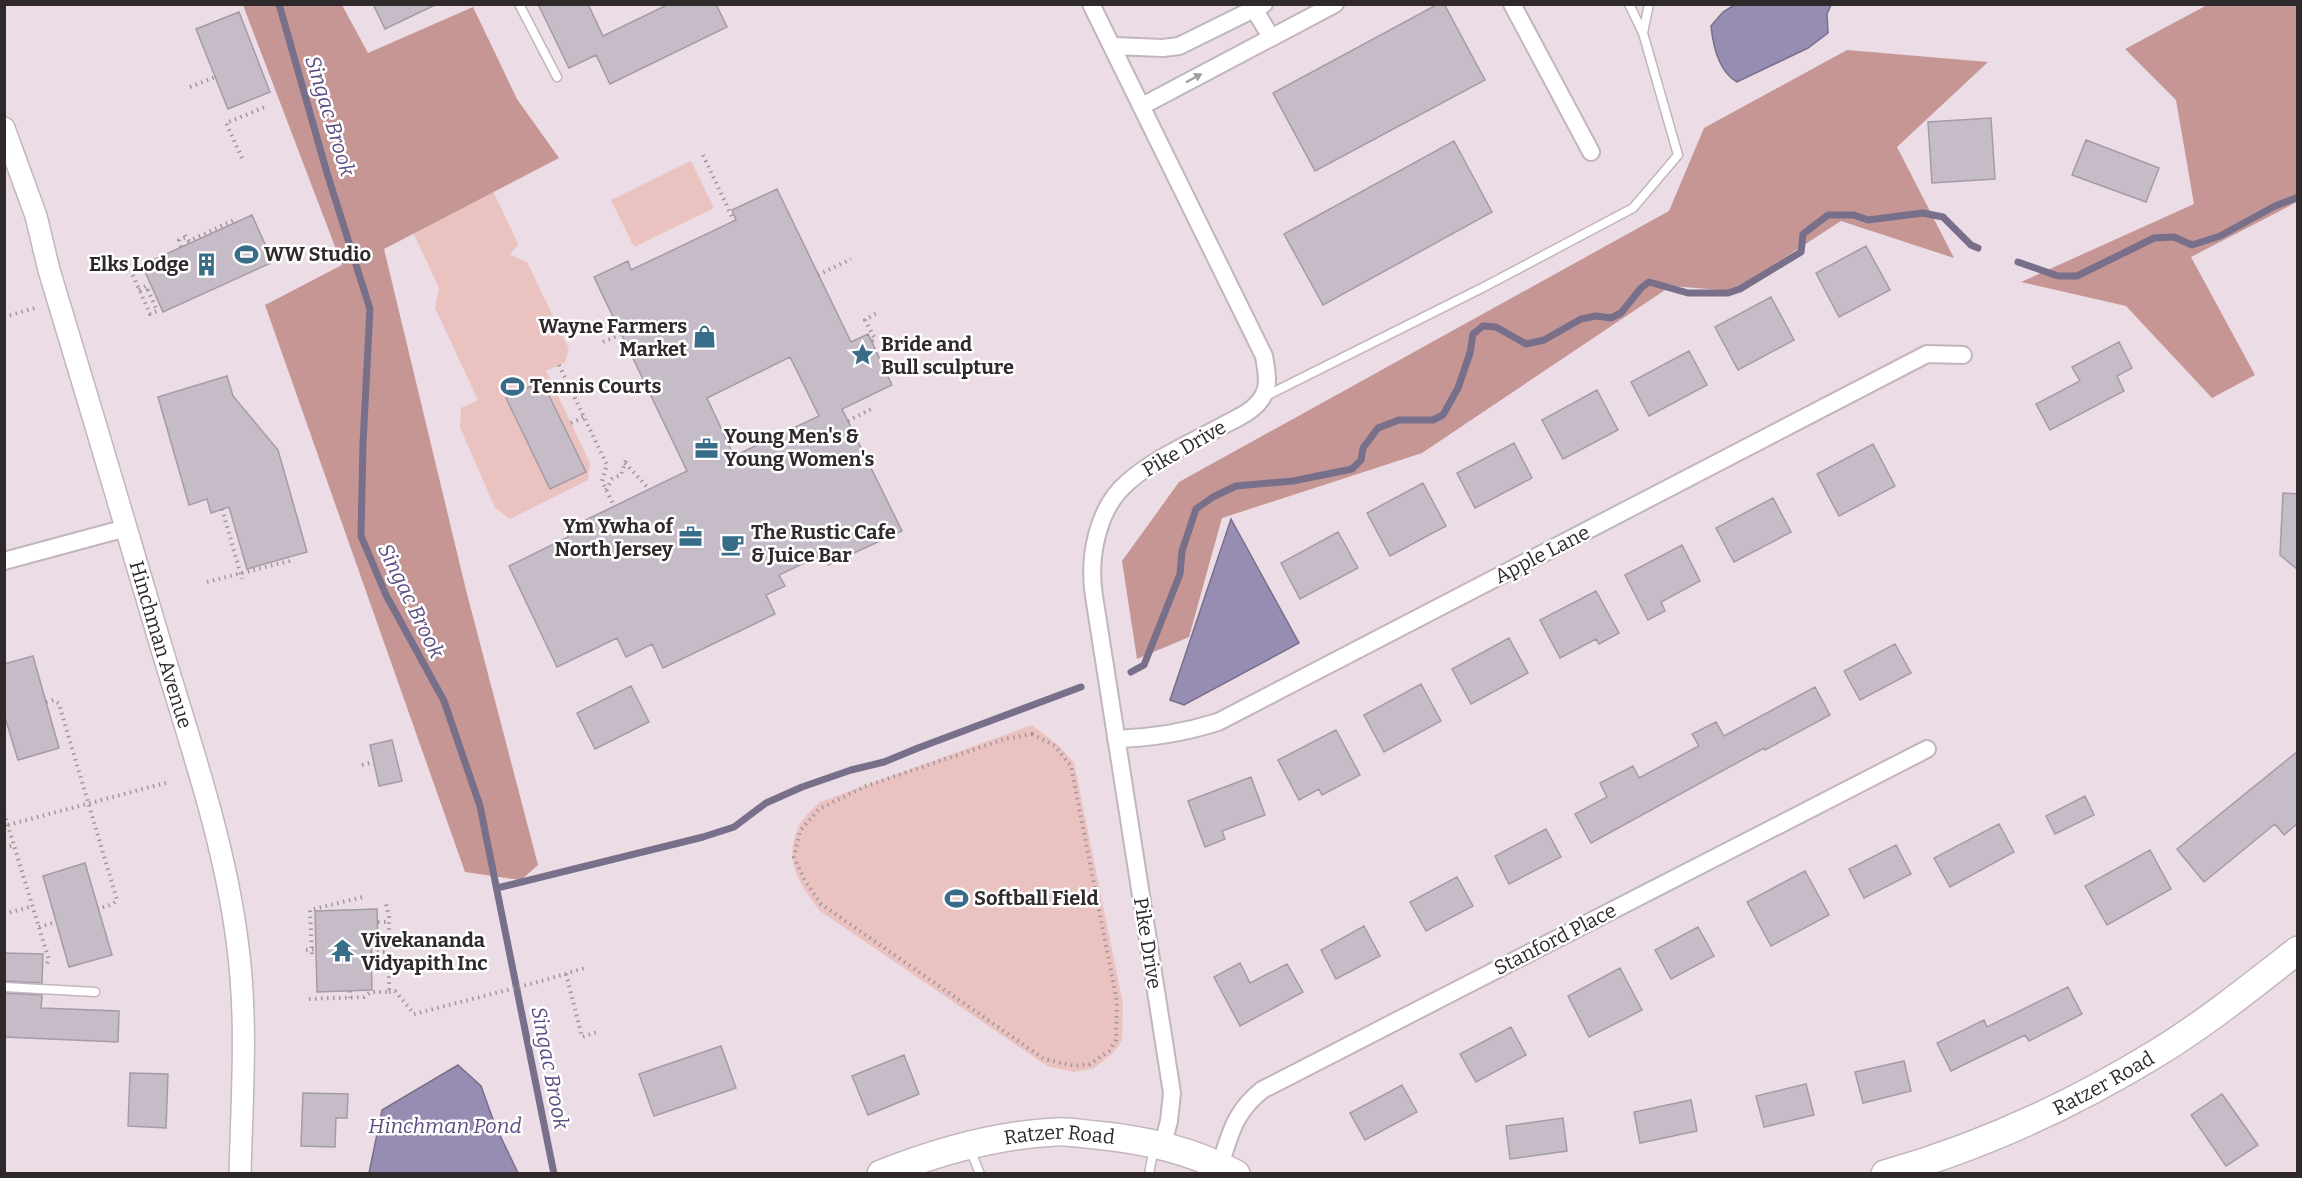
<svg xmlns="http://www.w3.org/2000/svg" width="2302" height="1178" font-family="Bitter,serif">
<rect width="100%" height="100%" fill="#ebdce5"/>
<!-- green -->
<path fill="#eac3c0" d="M 691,161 L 714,208 L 634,247 L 611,200 Z
M 492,189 L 518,244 L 510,255 L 527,262 L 569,349 L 565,362 L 546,371 L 590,463 L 588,480 L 510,519 L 495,508 L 460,427 L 461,408 L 478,400 L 435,308 L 439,288 L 411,228 Z
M 1032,725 L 1058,745 L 1074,763 L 1123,1004 L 1122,1041 L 1112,1054 L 1094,1068 L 1074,1072 L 1047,1066 L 820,911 C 799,884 784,862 798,828 C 802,818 813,809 820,802 Z"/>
<!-- forest -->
<path fill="#c59694" d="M 2209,4 L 2298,5 L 2297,202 L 2191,257 L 2255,375 L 2212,398 L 2126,306 L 2021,282 L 2194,204 L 2176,100 L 2125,49 Z
M 243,5 L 342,5 L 368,53 L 473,7 L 517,99 L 559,158 L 384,249 L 466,590 L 538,865 L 521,880 L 465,872 L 265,305 L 342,265 Z
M 1847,50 L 1988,62 L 1897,147 L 1954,258 L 1841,221 L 1733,291 L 1671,286 L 1422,453 L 1222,518 L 1189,637 L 1137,659 L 1122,561 L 1179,482 L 1669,211 L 1704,128 Z"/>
<!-- water -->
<path fill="#978db3" stroke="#786f8a" stroke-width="1.5" d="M 1736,4 L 1831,5 L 1827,14 L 1828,33 L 1808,48 L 1737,82 C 1718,71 1713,46 1711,26 L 1723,12 Z
M 1231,519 L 1299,643 L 1184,705 L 1170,700 Z
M 458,1065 L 481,1086 L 495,1125 L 518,1173 L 369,1173 L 382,1110 Z"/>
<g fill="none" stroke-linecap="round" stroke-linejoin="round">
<!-- stream -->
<path stroke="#786f8a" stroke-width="7" d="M 279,4 L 327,173 L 370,309 L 363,443 L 361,536 L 386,595 L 444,701 L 480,806 L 554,1174
M 2018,262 L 2058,276 L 2077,276 L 2154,238 L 2174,237 L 2192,245 L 2220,236 L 2275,206 L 2298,197
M 1131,672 L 1144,665 L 1180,574 L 1182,551 L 1196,509 L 1213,497 L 1236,486 L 1293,481 L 1352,469 L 1361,460 L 1363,448 L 1378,428 L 1399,420 L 1433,420 L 1443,415 L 1458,388 L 1470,353 L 1473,334 L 1483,326 L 1496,327 L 1526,344 L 1544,340 L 1581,319 L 1596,316 L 1611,318 L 1621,313 L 1641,288 L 1649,282 L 1688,293 L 1728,293 L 1740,289 L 1801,252 L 1803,234 L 1828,215 L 1854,215 L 1868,220 L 1923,213 L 1943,217 L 1971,245 L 1978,248
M 497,888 L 703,837 L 734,827 L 766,803 L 802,787 L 851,770 L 884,762 L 918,748 L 1081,687"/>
</g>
<!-- building -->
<path fill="#c5bcc8" stroke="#a49ba7" stroke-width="1.5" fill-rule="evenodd" d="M 373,4 L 437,4 L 385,29 Z
M 538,4 L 588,4 L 603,36 L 669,4 L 716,4 L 727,27 L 610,84 L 596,55 L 569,68 Z
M 1438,4 L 1444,4 L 1485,80 L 1315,171 L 1273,93 Z
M 239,12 L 270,92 L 228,109 L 196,29 Z
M 1991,118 L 1995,179 L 1932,183 L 1928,122 Z
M 2086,140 L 2159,168 L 2146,202 L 2072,175 Z
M 1454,141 L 1492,212 L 1323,305 L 1284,234 Z
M 777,189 L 851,342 L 868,334 L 892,385 L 842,409 L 902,531 L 828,565 L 823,554 L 779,575 L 785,586 L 766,595 L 775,614 L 663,668 L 652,644 L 626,657 L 617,638 L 557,667 L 509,566 L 568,537 L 565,530 L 687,471 L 594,277 L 628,261 L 631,270 L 736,220 L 732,210 ZM 790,357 L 819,416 L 734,456 L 707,398 Z
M 252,215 L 273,262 L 163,312 L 142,265 Z
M 1866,246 L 1890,290 L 1839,317 L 1816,273 Z
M 1771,297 L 1794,340 L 1738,370 L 1715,327 Z
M 2119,342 L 2132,368 L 2117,376 L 2124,391 L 2050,430 L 2036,404 L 2080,381 L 2072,367 Z
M 1689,351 L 1707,385 L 1649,416 L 1631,382 Z
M 227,376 L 233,396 L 278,450 L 307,552 L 247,569 L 229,507 L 211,513 L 207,499 L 189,505 L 158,397 Z
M 542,381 L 586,472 L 550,489 L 506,398 Z
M 1597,390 L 1618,430 L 1563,459 L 1542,420 Z
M 1514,443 L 1532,478 L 1475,508 L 1457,473 Z
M 1873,444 L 1895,486 L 1839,516 L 1817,474 Z
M 1423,483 L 1446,526 L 1390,556 L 1367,513 Z
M 2283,493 L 2298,494 L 2298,570 L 2280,555 Z
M 1773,498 L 1791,532 L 1734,562 L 1716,528 Z
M 1338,532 L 1358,568 L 1300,599 L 1281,563 Z
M 1682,545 L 1700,581 L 1661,602 L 1665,611 L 1648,620 L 1625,575 Z
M 1596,591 L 1619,633 L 1599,644 L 1596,639 L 1560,658 L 1540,620 Z
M 1509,638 L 1528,673 L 1471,704 L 1452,669 Z
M 1895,644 L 1911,673 L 1860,700 L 1844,671 Z
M 33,656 L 59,748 L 18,760 L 4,714 L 4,664 Z
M 1421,684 L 1441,721 L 1384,752 L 1364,715 Z
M 631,686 L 649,722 L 595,749 L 577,713 Z
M 1815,687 L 1830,715 L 1765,750 L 1764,748 L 1591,843 L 1575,814 L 1607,797 L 1600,783 L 1633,766 L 1639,778 L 1699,746 L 1692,734 L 1716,722 L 1724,736 Z
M 1336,730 L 1360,775 L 1322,795 L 1319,789 L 1299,800 L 1278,760 Z
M 392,740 L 402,781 L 379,786 L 370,745 Z
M 2298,751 L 2298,823 L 2284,835 L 2275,824 L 2204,882 L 2177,849 Z
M 1251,777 L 1265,815 L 1222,831 L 1225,839 L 1205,847 L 1188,801 Z
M 2085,796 L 2094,815 L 2055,834 L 2046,816 Z
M 1999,824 L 2014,852 L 1950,887 L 1934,858 Z
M 1546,829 L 1561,857 L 1509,884 L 1495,856 Z
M 1896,845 L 1911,874 L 1864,898 L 1849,869 Z
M 2150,850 L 2171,889 L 2107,925 L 2085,886 Z
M 85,863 L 112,955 L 69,967 L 43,876 Z
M 1805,871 L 1829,915 L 1771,946 L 1747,902 Z
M 1457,877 L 1473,906 L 1426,931 L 1410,902 Z
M 377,909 L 378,947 L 371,948 L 372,990 L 317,992 L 315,911 Z
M 1364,926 L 1380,956 L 1336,979 L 1321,950 Z
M 1698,927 L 1714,956 L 1671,979 L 1655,950 Z
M 4,953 L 43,954 L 42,983 L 4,981 Z
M 1240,963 L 1250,983 L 1287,964 L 1303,992 L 1240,1026 L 1214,977 Z
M 1620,968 L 1642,1010 L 1589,1037 L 1568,996 Z
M 2068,987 L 2082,1014 L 2029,1041 L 2025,1035 L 1951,1071 L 1937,1043 L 1984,1020 L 1987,1027 Z
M 4,993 L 42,995 L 41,1008 L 119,1011 L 118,1042 L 4,1037 Z
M 1511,1027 L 1526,1055 L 1476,1082 L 1460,1054 Z
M 721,1046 L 736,1088 L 654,1116 L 639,1074 Z
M 904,1055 L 919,1094 L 868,1115 L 852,1076 Z
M 1904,1061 L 1911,1091 L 1863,1103 L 1855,1072 Z
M 130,1073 L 168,1074 L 166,1128 L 128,1126 Z
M 1806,1084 L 1814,1115 L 1764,1127 L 1756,1096 Z
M 1402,1085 L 1417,1112 L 1365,1140 L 1350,1113 Z
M 303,1093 L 348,1094 L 347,1118 L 336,1118 L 335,1147 L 301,1146 Z
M 2222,1094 L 2258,1145 L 2226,1166 L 2191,1115 Z
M 1691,1100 L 1697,1131 L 1640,1143 L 1634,1112 Z
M 1563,1118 L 1567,1151 L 1510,1159 L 1506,1126 Z"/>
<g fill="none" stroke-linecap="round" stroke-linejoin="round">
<defs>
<path id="service" d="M 519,4 L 557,77
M 1629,4 L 1643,33
M 1266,396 L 1482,288 L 1633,208 L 1678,155 L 1643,33 L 1649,4
M 4,987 L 95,992
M 970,1149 L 980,1174
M 1149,1174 L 1154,1147"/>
<path id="minor" d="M 1091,4 L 1264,356 C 1266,369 1270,384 1263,396 C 1255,411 1237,418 1222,426 C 1191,443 1155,458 1128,482 C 1097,508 1088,558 1094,596 L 1172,1093 L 1169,1121 L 1163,1144
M 1512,4 L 1591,152
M 1254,9 L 1271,37
M 1113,46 L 1163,48 L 1179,46 L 1264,4
M 1142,106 L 1335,4
M 4,561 L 126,528
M 1116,739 C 1152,738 1183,733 1218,722 L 1927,354 L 1963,355
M 1220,1165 C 1231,1132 1234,1113 1262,1090 L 1927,749"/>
<g id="tertiary">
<path id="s1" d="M 4,128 L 36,216 L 49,270 C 87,395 124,521 161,646 C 190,743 224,840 237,940 C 248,1018 242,1095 240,1174"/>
</g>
<g id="primary">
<path id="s2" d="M 881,1174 C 936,1152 995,1135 1055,1132 C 1068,1131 1082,1134 1096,1135 C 1146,1140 1191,1150 1236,1174"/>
<path id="s3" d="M 1885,1174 C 1981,1147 2072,1105 2157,1053 C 2206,1023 2252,986 2298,950"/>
</g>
</defs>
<!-- service casing -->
<use href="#service" stroke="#c3b5be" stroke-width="11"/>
<!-- minor casing -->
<use href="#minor" stroke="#c3b5be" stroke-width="20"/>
<!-- tertiary casing -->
<use href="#tertiary" stroke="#c3b5be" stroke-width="24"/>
<!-- primary casing -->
<use href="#primary" stroke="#c3b5be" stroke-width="30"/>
<!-- path -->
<path stroke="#a2969d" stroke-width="4" stroke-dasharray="1.5 4.5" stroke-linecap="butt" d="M 190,87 L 215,77
M 703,155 L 734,221
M 242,158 L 226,123 L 265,107
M 185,235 L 189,241 L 234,220 L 236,223
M 181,247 L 179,240 L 186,237
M 128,264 L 150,314 L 157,311 L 148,290 L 152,288
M 818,275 L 851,259
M 139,290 L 146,286 L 148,290
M 4,317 L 38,307
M 872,341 L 875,339 L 865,320 L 877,313
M 603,342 L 621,334
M 559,365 L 607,465 L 602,481 L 614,506
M 848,421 L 873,408
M 571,423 L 584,417
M 625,463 L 649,489
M 606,490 L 612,479 L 621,475 L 627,457
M 222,509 L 242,579
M 207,582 L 289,561 L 293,558
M 46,702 L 54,700 L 59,704 L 117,900 L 113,904 L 98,909
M 1032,734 L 1055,746 L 1071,766 L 1117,1002 L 1116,1040 L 1109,1051 L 1090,1064 L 1075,1066 L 1044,1059 L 821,904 L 805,881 L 794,857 L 800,831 L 819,809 L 866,786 L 1005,739 Z
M 362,765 L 374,762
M 4,813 L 49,960 L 46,965
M 8,825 L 169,782
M 4,848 L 14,845
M 4,914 L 33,906
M 378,922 L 389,922
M 39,927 L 56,922
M 306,950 L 315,949
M 371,952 L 389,952
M 312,954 L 310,910 L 363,897
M 566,974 L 582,1037 L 600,1031
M 350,991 L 350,998
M 389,992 L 395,991 L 414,1014 L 538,982 L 585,968
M 309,999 L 364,997 L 371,992 L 389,992 L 389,917 L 386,904"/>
<!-- service -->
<use href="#service" stroke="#fff" stroke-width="8"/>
<!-- minor -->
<use href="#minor" stroke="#fff" stroke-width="16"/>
<!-- tertiary -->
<use href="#tertiary" stroke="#fff" stroke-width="21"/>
<!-- primary -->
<use href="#primary" stroke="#fff" stroke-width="27"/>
</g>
<!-- one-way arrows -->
<defs><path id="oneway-solid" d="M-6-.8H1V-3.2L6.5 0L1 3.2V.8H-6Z" transform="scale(1.5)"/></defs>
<use fill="#a19fa0" href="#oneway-solid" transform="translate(1194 78) rotate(-28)"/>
<!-- icons -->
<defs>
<symbol id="stadium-bare" viewBox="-9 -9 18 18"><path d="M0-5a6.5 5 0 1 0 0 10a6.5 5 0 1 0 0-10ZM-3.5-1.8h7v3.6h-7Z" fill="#386d89" stroke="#fff" stroke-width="2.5" paint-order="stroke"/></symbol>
<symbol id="building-bare" viewBox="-9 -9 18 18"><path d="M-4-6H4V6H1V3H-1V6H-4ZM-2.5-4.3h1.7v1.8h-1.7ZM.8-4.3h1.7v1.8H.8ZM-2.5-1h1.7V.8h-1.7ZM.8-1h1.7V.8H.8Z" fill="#386d89" stroke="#fff" stroke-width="2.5" paint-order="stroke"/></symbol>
<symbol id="shop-bare" viewBox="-9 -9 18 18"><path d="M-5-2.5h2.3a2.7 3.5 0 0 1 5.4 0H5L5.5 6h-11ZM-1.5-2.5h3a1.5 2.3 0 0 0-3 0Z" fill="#386d89" stroke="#fff" stroke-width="2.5" paint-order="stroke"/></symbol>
<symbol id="sight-bare" viewBox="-9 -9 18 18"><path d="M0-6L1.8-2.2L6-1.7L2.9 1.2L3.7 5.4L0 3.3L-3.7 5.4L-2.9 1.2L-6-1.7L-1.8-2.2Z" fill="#386d89" stroke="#fff" stroke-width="2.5" paint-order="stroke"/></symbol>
<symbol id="office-bare" viewBox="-9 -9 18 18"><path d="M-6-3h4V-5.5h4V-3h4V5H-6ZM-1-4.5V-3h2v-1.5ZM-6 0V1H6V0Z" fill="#386d89" stroke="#fff" stroke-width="2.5" paint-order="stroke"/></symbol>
<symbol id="cafe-bare" viewBox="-9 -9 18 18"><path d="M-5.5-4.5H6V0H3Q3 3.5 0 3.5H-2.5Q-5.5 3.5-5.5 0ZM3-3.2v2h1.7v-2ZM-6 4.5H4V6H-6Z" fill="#386d89" stroke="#fff" stroke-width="2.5" paint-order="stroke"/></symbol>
<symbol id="temple-bare" viewBox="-9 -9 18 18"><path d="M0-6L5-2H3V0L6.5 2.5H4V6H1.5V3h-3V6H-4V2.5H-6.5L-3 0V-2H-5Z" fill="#386d89" stroke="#fff" stroke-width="2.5" paint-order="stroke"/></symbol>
</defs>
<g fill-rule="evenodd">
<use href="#stadium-bare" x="230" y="238" width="33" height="33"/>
<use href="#building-bare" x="190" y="248" width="33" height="33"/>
<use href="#shop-bare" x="688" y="320" width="33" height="33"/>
<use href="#sight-bare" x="846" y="338" width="33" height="33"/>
<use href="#stadium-bare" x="496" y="370" width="33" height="33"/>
<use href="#office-bare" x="690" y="432" width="33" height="33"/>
<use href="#office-bare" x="674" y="520" width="33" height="33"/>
<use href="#cafe-bare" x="716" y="528" width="33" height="33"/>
<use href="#stadium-bare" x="940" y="882" width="33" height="33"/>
<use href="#temple-bare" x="326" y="934" width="33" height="33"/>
</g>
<g text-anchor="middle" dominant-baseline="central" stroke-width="5" stroke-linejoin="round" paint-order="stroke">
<!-- poi labels -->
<g font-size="20" font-weight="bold" fill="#2f292c" stroke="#fff" text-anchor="start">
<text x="264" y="254">WW Studio</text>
<text x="189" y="264" text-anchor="end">Elks Lodge</text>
<text x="687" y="326" text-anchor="end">Wayne Farmers<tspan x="687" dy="23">Market</tspan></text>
<text x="881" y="344">Bride and<tspan x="881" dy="23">Bull sculpture</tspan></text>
<text x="530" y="386">Tennis Courts</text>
<text x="724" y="436">Young Men's &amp;<tspan x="724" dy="23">Young Women's</tspan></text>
<text x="673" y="526" text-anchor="end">Ym Ywha of<tspan x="673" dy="23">North Jersey</tspan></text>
<text x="751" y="532">The Rustic Cafe<tspan x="751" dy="23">&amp; Juice Bar</tspan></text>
<text x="974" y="898">Softball Field</text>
<text x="361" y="940">Vivekananda<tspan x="361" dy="23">Vidyapith Inc</tspan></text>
</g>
<!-- street labels -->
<g font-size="20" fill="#2f292c" stroke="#fff">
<text transform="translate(1184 448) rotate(-30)">Pike Drive</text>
<text transform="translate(1542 554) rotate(-27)">Apple Lane</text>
<text stroke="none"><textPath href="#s1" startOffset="540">Hinchman Avenue</textPath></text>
<text transform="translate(1555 939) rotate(-27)">Stanford Place</text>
<text transform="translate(1148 943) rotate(81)">Pike Drive</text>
<text stroke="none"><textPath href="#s3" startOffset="237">Ratzer Road</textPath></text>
<text stroke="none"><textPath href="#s2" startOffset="184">Ratzer Road</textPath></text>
</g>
<!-- water labels -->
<g font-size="21" font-style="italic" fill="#5d4d82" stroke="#fff">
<text transform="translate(330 116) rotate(73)">Singac Brook</text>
<text transform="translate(411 601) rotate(64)">Singac Brook</text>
<text transform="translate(550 1068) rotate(79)">Singac Brook</text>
<text x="445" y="1126">Hinchman Pond</text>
</g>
</g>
<!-- border -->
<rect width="2302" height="1178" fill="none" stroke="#2f292c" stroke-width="12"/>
</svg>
